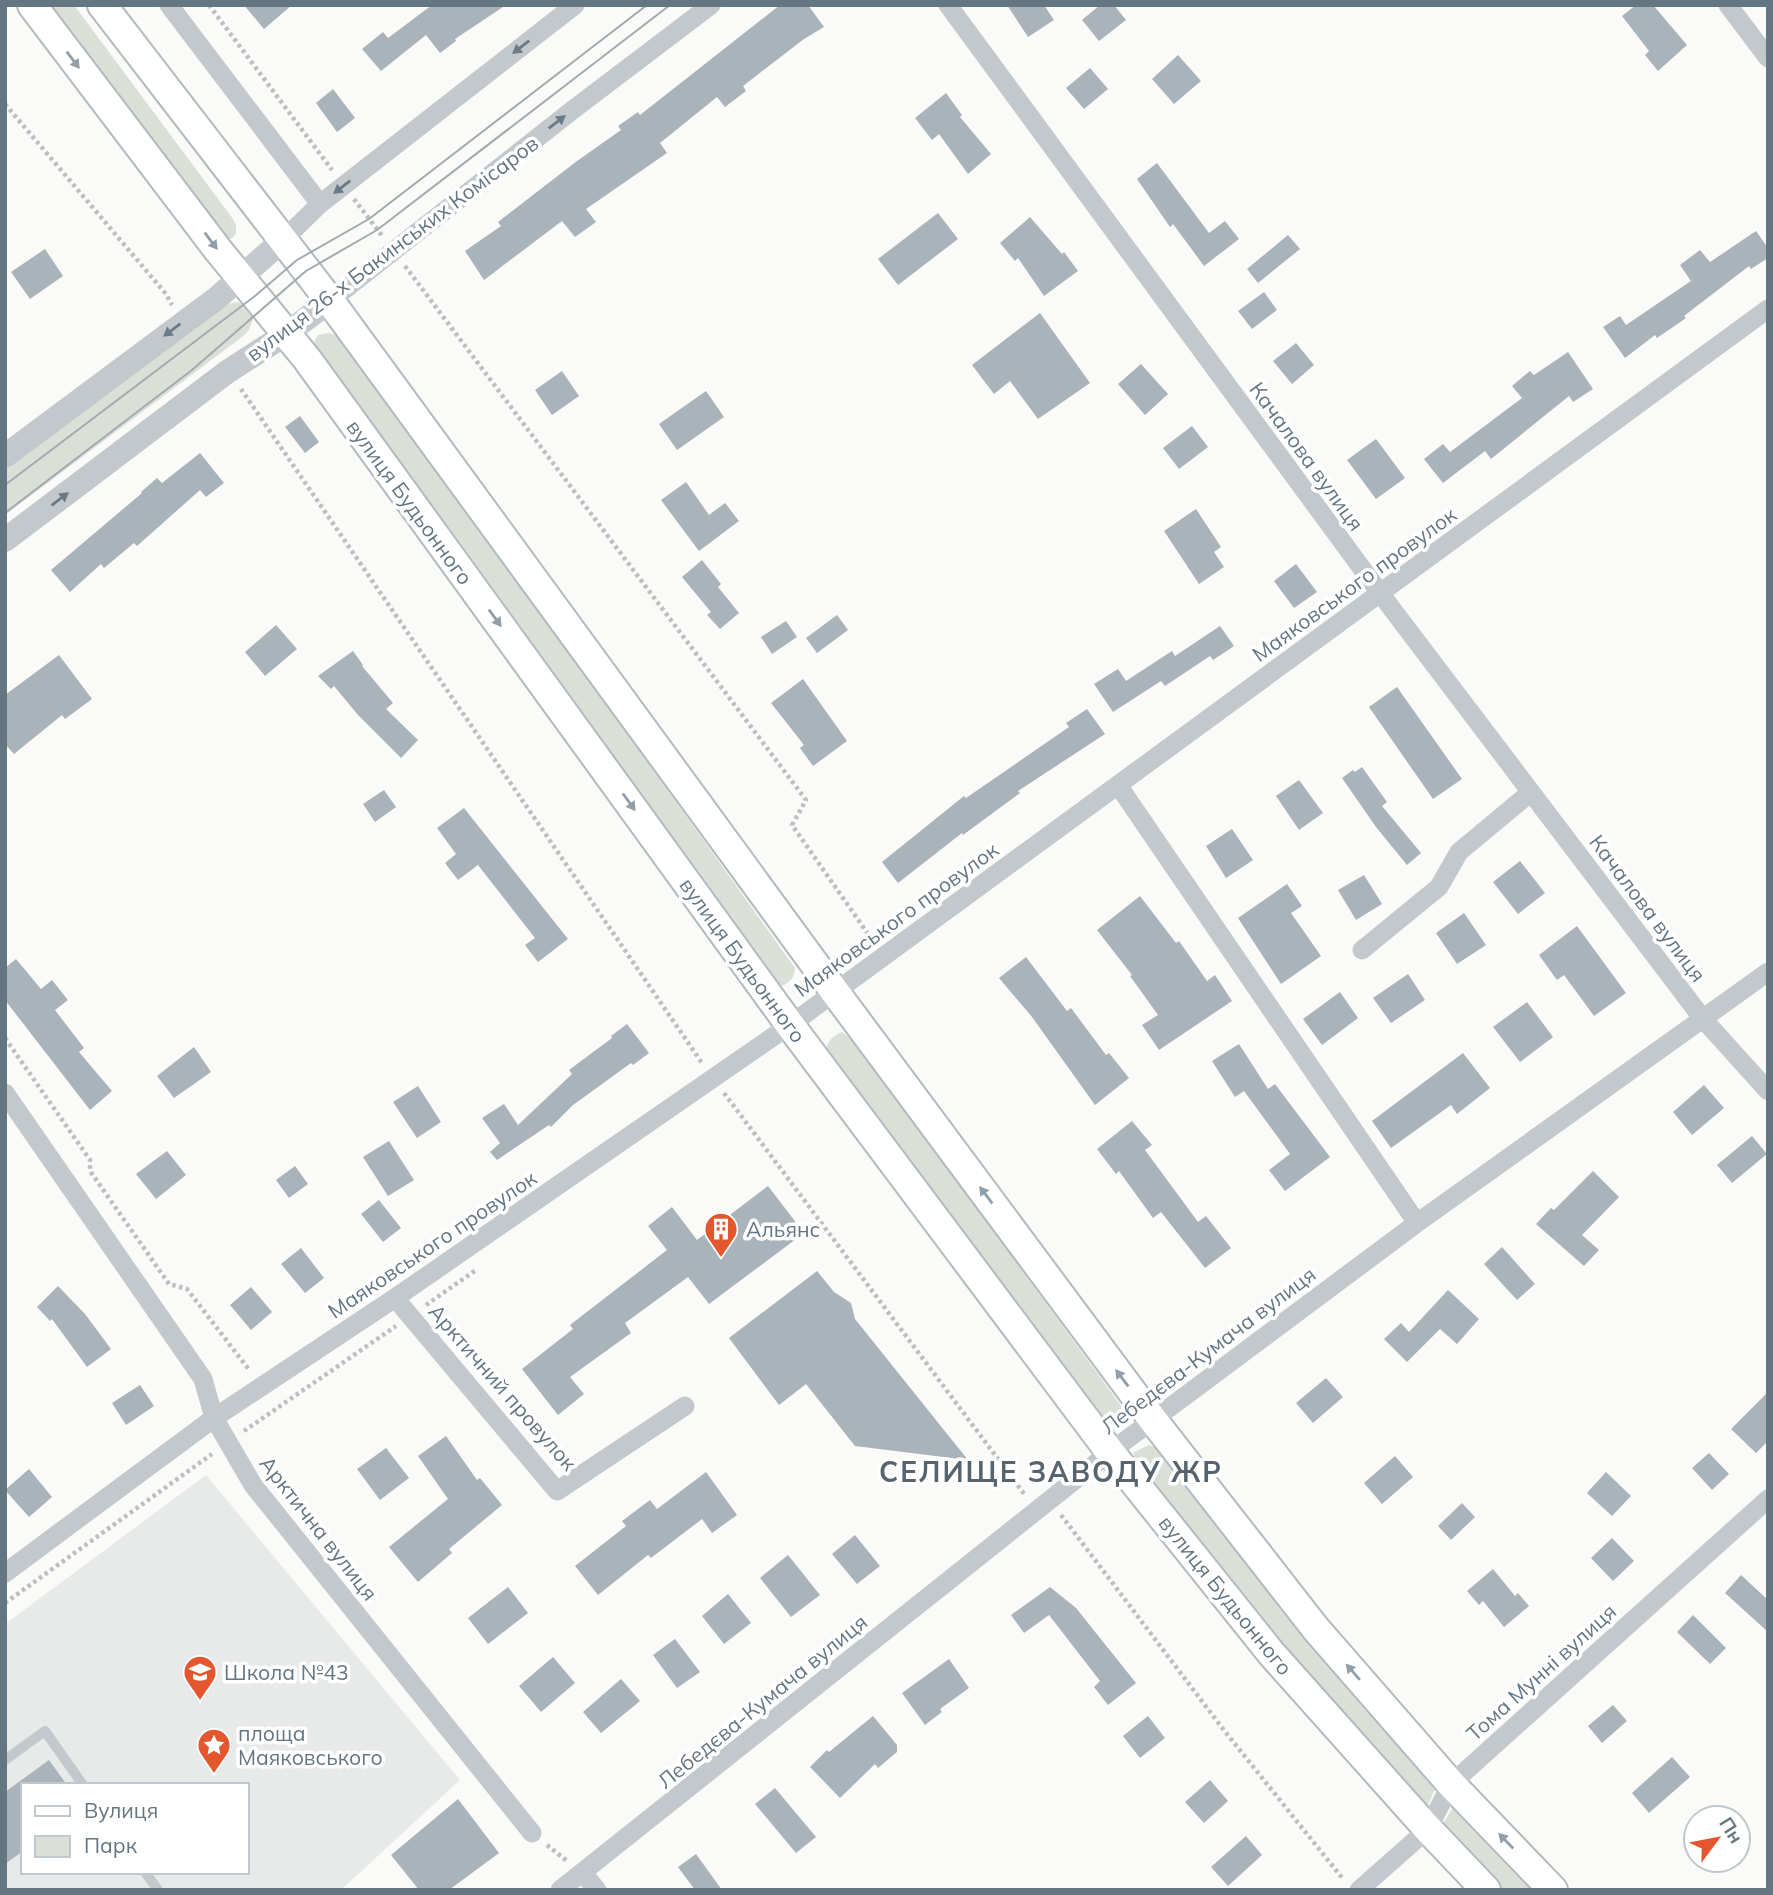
<svg xmlns="http://www.w3.org/2000/svg" width="1773" height="1895" font-family="Mulish,sans-serif">
<rect width="100%" height="100%" fill="#fafaf8"/>
<!-- built -->
<path fill="#e8e9e9" fill-rule="evenodd" d="M 206,1475 L 460,1780 L 341,1890 L 5,1890 L 5,1624 ZM 23,1785 L 247,1785 L 247,1872 L 23,1872 Z"/>
<!-- green -->
<path fill="#dadfd7" d="M 44,5 L 74,5 L 233,219 L 236,225 L 236,234 L 231,239 L 220,236 Z
M 239,302 L 248,308 L 253,318 L 249,330 L 242,337 L 5,515 L 5,470 L 226,304 Z
M 329,333 L 338,336 L 477,524 L 795,968 C 794,978 791,981 782,986 L 774,981 L 458,540 L 316,351 L 314,342 L 318,335 Z
M 842,1032 L 854,1041 L 1122,1407 L 1121,1422 L 1112,1426 L 1105,1423 L 826,1052 C 827,1041 832,1036 842,1032 Z
M 1149,1445 L 1160,1449 L 1313,1650 L 1436,1786 L 1427,1808 L 1301,1667 L 1134,1460 L 1134,1452 Z
M 1454,1805 L 1534,1890 L 1503,1890 L 1443,1824 Z"/>
<!-- building -->
<path fill="#aab3b9" d="M 244,5 L 292,5 L 264,29 Z
M 432,5 L 506,5 L 455,39 L 456,41 L 440,53 L 426,35 L 381,71 L 362,49 L 383,32 L 388,38 Z
M 780,5 L 808,5 L 824,27 L 804,39 L 743,86 L 746,91 L 725,107 L 717,97 L 660,143 L 667,153 L 586,209 L 596,222 L 575,237 L 562,221 L 484,280 L 465,251 L 501,226 L 498,222 L 577,161 L 621,130 L 618,126 L 638,112 L 640,115 Z
M 1007,5 L 1044,5 L 1054,20 L 1028,37 Z
M 1100,5 L 1114,5 L 1126,20 L 1099,41 L 1082,20 Z
M 1636,5 L 1653,5 L 1687,45 L 1658,71 L 1645,55 L 1649,51 L 1622,16 Z
M 1178,55 L 1201,81 L 1174,104 L 1152,79 Z
M 1090,68 L 1108,89 L 1084,109 L 1066,88 Z
M 333,89 L 355,118 L 337,132 L 316,103 Z
M 946,93 L 962,115 L 960,117 L 991,154 L 968,174 L 939,134 L 932,140 L 915,118 Z
M 1157,163 L 1209,233 L 1225,221 L 1239,239 L 1204,266 L 1173,224 L 1170,227 L 1137,179 Z
M 938,213 L 958,239 L 898,285 L 878,259 Z
M 1030,217 L 1062,254 L 1064,252 L 1078,271 L 1044,296 L 1018,258 L 1015,261 L 1000,243 Z
M 1756,231 L 1768,248 L 1768,258 L 1751,269 L 1749,266 L 1684,316 L 1686,318 L 1657,338 L 1655,335 L 1625,358 L 1603,327 L 1620,316 L 1626,325 L 1691,281 L 1680,265 L 1700,250 L 1710,262 Z
M 1288,235 L 1300,249 L 1258,283 L 1247,269 Z
M 45,249 L 63,276 L 30,299 L 11,272 Z
M 1264,292 L 1277,310 L 1252,329 L 1238,311 Z
M 1040,313 L 1090,383 L 1038,419 L 1010,381 L 994,394 L 972,365 Z
M 1296,343 L 1314,365 L 1292,384 L 1273,361 Z
M 1568,352 L 1593,389 L 1573,402 L 1569,396 L 1491,459 L 1485,451 L 1443,483 L 1424,459 L 1443,444 L 1450,452 L 1522,398 L 1512,386 L 1530,371 L 1534,375 Z
M 1141,364 L 1168,394 L 1145,415 L 1118,384 Z
M 562,371 L 579,396 L 552,415 L 535,390 Z
M 706,391 L 724,417 L 677,450 L 659,424 Z
M 300,416 L 319,442 L 305,453 L 285,427 Z
M 1192,426 L 1208,447 L 1179,469 L 1163,448 Z
M 1376,439 L 1405,478 L 1376,499 L 1347,460 Z
M 200,453 L 224,483 L 206,497 L 200,490 L 137,546 L 134,543 L 104,568 L 101,564 L 70,592 L 51,570 L 142,493 L 141,492 L 157,478 L 162,483 Z
M 686,482 L 709,515 L 725,503 L 739,521 L 699,551 L 661,500 Z
M 1196,509 L 1221,547 L 1214,552 L 1224,567 L 1199,584 L 1164,531 Z
M 702,560 L 721,584 L 718,587 L 739,613 L 720,629 L 707,615 L 711,612 L 682,577 Z
M 1296,564 L 1317,592 L 1294,608 L 1274,581 Z
M 837,615 L 848,630 L 817,653 L 806,638 Z
M 786,621 L 797,637 L 772,654 L 761,637 Z
M 276,625 L 297,649 L 265,676 L 245,652 Z
M 1220,626 L 1234,646 L 1213,660 L 1210,656 L 1165,686 L 1161,681 L 1113,712 L 1094,684 L 1118,669 L 1126,681 L 1172,651 L 1175,656 Z
M 353,651 L 363,665 L 362,666 L 393,703 L 386,709 L 418,740 L 401,758 L 358,715 L 334,686 L 331,689 L 318,676 Z
M 59,655 L 92,699 L 65,719 L 62,715 L 14,754 L 5,744 L 5,695 Z
M 803,679 L 847,741 L 813,766 L 800,748 L 804,745 L 771,703 Z
M 1397,687 L 1462,779 L 1433,799 L 1369,707 Z
M 1087,709 L 1105,734 L 1018,791 L 1020,793 L 963,835 L 962,833 L 898,883 L 882,862 L 964,796 L 966,798 L 1069,727 L 1066,723 Z
M 1362,767 L 1387,802 L 1382,806 L 1421,853 L 1407,865 L 1376,827 L 1342,778 L 1353,770 L 1355,772 Z
M 1299,780 L 1323,813 L 1299,830 L 1276,796 Z
M 384,790 L 396,807 L 375,822 L 363,804 Z
M 464,808 L 568,939 L 538,962 L 525,945 L 535,938 L 478,865 L 458,880 L 445,863 L 456,854 L 437,828 Z
M 1232,829 L 1253,860 L 1226,878 L 1206,846 Z
M 1520,861 L 1545,893 L 1518,914 L 1493,882 Z
M 1364,875 L 1382,904 L 1356,920 L 1338,890 Z
M 1287,884 L 1302,906 L 1291,913 L 1321,956 L 1281,984 L 1238,918 Z
M 1140,896 L 1176,943 L 1179,941 L 1207,981 L 1215,975 L 1232,1001 L 1159,1050 L 1142,1025 L 1158,1015 L 1130,976 L 1132,975 L 1097,930 Z
M 1464,913 L 1486,945 L 1457,964 L 1436,933 Z
M 1577,926 L 1626,993 L 1594,1016 L 1564,975 L 1557,980 L 1539,955 Z
M 1026,957 L 1067,1011 L 1071,1008 L 1106,1055 L 1109,1053 L 1129,1078 L 1095,1105 L 1032,1017 L 999,978 Z
M 16,959 L 41,989 L 52,980 L 68,1000 L 55,1010 L 84,1048 L 79,1052 L 112,1091 L 90,1110 L 5,1000 L 5,968 Z
M 1408,974 L 1425,1000 L 1391,1023 L 1373,998 Z
M 1340,992 L 1358,1018 L 1322,1045 L 1303,1019 Z
M 1527,1002 L 1553,1037 L 1520,1062 L 1493,1027 Z
M 627,1024 L 649,1053 L 633,1065 L 631,1063 L 573,1105 L 551,1127 L 549,1125 L 497,1160 L 490,1152 L 500,1143 L 482,1118 L 504,1104 L 518,1125 L 572,1074 L 569,1070 L 612,1038 L 611,1036 Z
M 1239,1044 L 1268,1089 L 1275,1084 L 1330,1157 L 1285,1191 L 1269,1170 L 1290,1154 L 1244,1091 L 1235,1097 L 1212,1061 Z
M 194,1047 L 211,1072 L 174,1098 L 157,1076 Z
M 1463,1053 L 1490,1088 L 1457,1114 L 1451,1105 L 1391,1148 L 1372,1121 Z
M 1704,1085 L 1724,1108 L 1692,1135 L 1673,1112 Z
M 418,1086 L 441,1122 L 417,1138 L 393,1102 Z
M 1132,1121 L 1152,1145 L 1145,1150 L 1198,1222 L 1206,1216 L 1231,1248 L 1205,1268 L 1161,1212 L 1153,1218 L 1119,1171 L 1116,1174 L 1097,1149 Z
M 1752,1136 L 1767,1154 L 1732,1183 L 1717,1165 Z
M 389,1141 L 414,1180 L 388,1196 L 363,1157 Z
M 167,1151 L 186,1175 L 156,1199 L 136,1174 Z
M 295,1166 L 308,1184 L 289,1198 L 276,1180 Z
M 1593,1171 L 1619,1197 L 1582,1235 L 1599,1250 L 1584,1266 L 1536,1224 L 1551,1208 L 1554,1210 Z
M 768,1186 L 804,1233 L 709,1304 L 688,1277 L 625,1323 L 631,1333 L 570,1377 L 584,1394 L 558,1415 L 522,1369 L 573,1329 L 570,1325 L 667,1250 L 648,1226 L 672,1207 L 697,1240 Z
M 379,1200 L 401,1228 L 383,1242 L 361,1214 Z
M 1502,1247 L 1535,1284 L 1517,1300 L 1484,1264 Z
M 301,1248 L 324,1278 L 305,1293 L 281,1264 Z
M 817,1271 L 834,1292 L 851,1303 L 855,1319 L 968,1460 L 855,1446 L 806,1384 L 779,1405 L 729,1338 Z
M 58,1286 L 85,1314 L 111,1349 L 87,1367 L 52,1319 L 50,1321 L 37,1307 Z
M 251,1287 L 272,1312 L 251,1330 L 230,1305 Z
M 1448,1290 L 1479,1319 L 1457,1344 L 1440,1329 L 1407,1362 L 1384,1339 L 1401,1323 L 1409,1332 Z
M 1326,1378 L 1343,1397 L 1313,1423 L 1296,1403 Z
M 140,1385 L 154,1406 L 126,1425 L 112,1403 Z
M 1768,1392 L 1768,1441 L 1756,1453 L 1731,1429 Z
M 446,1436 L 477,1480 L 480,1478 L 502,1505 L 449,1549 L 452,1553 L 418,1582 L 389,1547 L 448,1499 L 418,1456 Z
M 386,1448 L 409,1478 L 380,1500 L 357,1469 Z
M 1709,1453 L 1729,1474 L 1712,1490 L 1692,1468 Z
M 1395,1456 L 1413,1477 L 1382,1504 L 1364,1483 Z
M 29,1469 L 52,1497 L 29,1517 L 5,1490 Z
M 706,1472 L 737,1515 L 712,1533 L 702,1519 L 651,1558 L 648,1555 L 598,1595 L 575,1566 L 626,1526 L 622,1521 L 650,1500 L 657,1509 Z
M 1606,1472 L 1631,1496 L 1612,1516 L 1587,1493 Z
M 1462,1503 L 1475,1517 L 1451,1540 L 1438,1526 Z
M 855,1535 L 880,1566 L 857,1584 L 832,1554 Z
M 1612,1538 L 1634,1561 L 1613,1581 L 1591,1558 Z
M 788,1555 L 820,1595 L 791,1617 L 760,1578 Z
M 1493,1569 L 1515,1596 L 1518,1593 L 1529,1606 L 1504,1627 L 1483,1601 L 1479,1605 L 1467,1591 Z
M 1741,1575 L 1768,1600 L 1768,1632 L 1725,1593 Z
M 508,1587 L 528,1613 L 488,1644 L 468,1618 Z
M 1050,1587 L 1076,1608 L 1136,1683 L 1108,1705 L 1094,1687 L 1100,1681 L 1049,1615 L 1024,1633 L 1011,1615 Z
M 728,1594 L 751,1623 L 724,1644 L 702,1616 Z
M 1693,1615 L 1726,1648 L 1710,1664 L 1677,1632 Z
M 675,1639 L 700,1672 L 677,1688 L 653,1655 Z
M 553,1657 L 575,1683 L 541,1712 L 519,1686 Z
M 949,1659 L 969,1688 L 940,1709 L 942,1712 L 925,1725 L 902,1693 Z
M 621,1679 L 640,1701 L 601,1733 L 583,1712 Z
M 1613,1705 L 1627,1721 L 1602,1743 L 1588,1726 Z
M 873,1716 L 897,1745 L 897,1752 L 878,1768 L 875,1764 L 840,1798 L 810,1767 L 827,1750 L 829,1752 Z
M 1148,1716 L 1165,1738 L 1140,1758 L 1123,1736 Z
M 1672,1757 L 1690,1777 L 1649,1813 L 1632,1793 Z
M 49,1760 L 67,1785 L 23,1785 L 23,1851 L 5,1864 L 5,1792 Z
M 1210,1780 L 1228,1801 L 1204,1823 L 1185,1802 Z
M 775,1788 L 816,1837 L 796,1853 L 755,1804 Z
M 458,1799 L 499,1853 L 449,1890 L 419,1890 L 391,1855 Z
M 1246,1836 L 1262,1855 L 1228,1886 L 1211,1867 Z
M 696,1854 L 722,1890 L 695,1890 L 678,1867 Z"/>
<g fill="none" stroke-linecap="round" stroke-linejoin="round">
<defs>
<path id="secondary" d="M 32,5 L 218,250 L 307,359 L 790,1025 L 1110,1452 L 1271,1653 L 1428,1829 L 1486,1890
M 102,5 L 330,301 L 835,992 L 1153,1420 L 1316,1629 L 1451,1784 L 1553,1890"/>
</defs>
<!-- secondary casing -->
<use href="#secondary" stroke="#b3babf" stroke-width="32"/>
<!-- path -->
<path stroke="#bbbfc2" stroke-width="4.5" stroke-dasharray="3.5 3.5" stroke-linecap="butt" d="M 209,5 L 332,170
M 5,104 L 166,294 L 172,305
M 354,199 L 383,237
M 405,266 L 806,800 L 792,825 L 873,941
M 241,389 L 702,1063
M 5,1038 L 90,1160 L 90,1171 L 169,1284 L 187,1289 L 250,1371
M 724,1093 L 1025,1495
M 426,1305 L 476,1270
M 244,1431 L 396,1326
M 1061,1515 L 1223,1729 L 1343,1879
M 5,1603 L 212,1454
M 547,1845 L 567,1861"/>
<!-- service -->
<path stroke="#c3c8cc" stroke-width="10" d="M 5,1760 L 45,1731 L 83,1785
M 145,1872 L 158,1890"/>
<!-- minor -->
<path stroke="#c3c8cc" stroke-width="19" d="M 169,5 L 320,204
M 948,5 L 1380,593 L 1703,1019 L 1768,1091
M 1728,5 L 1768,58
M 282,241 L 320,204 L 575,5
M 330,301 L 570,112 L 711,5
M 1118,785 L 1417,1223
M 1362,950 L 1439,887 L 1459,852 L 1531,792
M 5,1093 L 203,1379 L 214,1418 L 253,1485 L 532,1833
M 395,1298 L 557,1491 L 685,1406
M 5,1573 L 214,1418 L 395,1298 L 790,1025 L 1768,309
M 583,1873 L 597,1890
M 560,1890 L 1110,1452 L 1417,1223 L 1768,972
M 1359,1890 L 1428,1829 L 1451,1784 L 1768,1499"/>
<!-- tertiary -->
<path stroke="#c3c8cc" stroke-width="24" d="M 5,456 L 217,298 L 282,241
M 5,540 L 227,372 L 286,334 L 330,301"/>
<!-- secondary -->
<use href="#secondary" stroke="#fff" stroke-width="28"/>
<!-- tram -->
<path stroke="#a2aab0" stroke-width="2" d="M 5,485 L 255,296 L 297,260 L 369,219 L 647,5
M 5,513 L 192,370 L 306,271 L 377,230 L 670,5"/>
</g>
<!-- one-way arrows -->
<defs><path id="oneway-solid" d="M-6-.8H1V-3.2L6.5 0L1 3.2V.8H-6Z" transform="scale(1.75)"/></defs>
<g fill="#6a7a87">
<use href="#oneway-solid" transform="translate(521 47) rotate(142)"/>
<use href="#oneway-solid" transform="translate(557 122) rotate(-38)"/>
<use href="#oneway-solid" transform="translate(342 187) rotate(142)"/>
<use href="#oneway-solid" transform="translate(172 330) rotate(143)"/>
<use href="#oneway-solid" transform="translate(60 499) rotate(-37)"/>
</g>
<g fill="#939fa8">
<use href="#oneway-solid" transform="translate(73 60) rotate(53)"/>
<use href="#oneway-solid" transform="translate(211 241) rotate(53)"/>
<use href="#oneway-solid" transform="translate(495 618) rotate(54)"/>
<use href="#oneway-solid" transform="translate(629 802) rotate(54)"/>
<use href="#oneway-solid" transform="translate(986 1195) rotate(-127)"/>
<use href="#oneway-solid" transform="translate(1122 1378) rotate(-127)"/>
<use href="#oneway-solid" transform="translate(1353 1672) rotate(-131)"/>
<use href="#oneway-solid" transform="translate(1506 1841) rotate(-134)"/>
</g>
<!-- icons -->
<defs>
<symbol id="building-pin" viewBox="-11 -11 22 30"><path d="M0 17L-7.5 6A9.5 9.5 0 1 1 7.5 6Z" fill="#e4572e" stroke="#fff"/><path d="M-4-6H4V6H1V3H-1V6H-4ZM-2.5-4.3h1.7v1.8h-1.7ZM.8-4.3h1.7v1.8H.8ZM-2.5-1h1.7V.8h-1.7ZM.8-1h1.7V.8H.8Z" fill="#fff"/></symbol>
<symbol id="school-pin" viewBox="-11 -11 22 30"><path d="M0 17L-7.5 6A9.5 9.5 0 1 1 7.5 6Z" fill="#e4572e" stroke="#fff"/><path d="M0-5L7-2L0 1L-7-2ZM-4 1L0 2.5L4 1V4Q0 6-4 4Z" fill="#fff"/></symbol>
<symbol id="sight-pin" viewBox="-11 -11 22 30"><path d="M0 17L-7.5 6A9.5 9.5 0 1 1 7.5 6Z" fill="#e4572e" stroke="#fff"/><path d="M0-6L1.8-2.2L6-1.7L2.9 1.2L3.7 5.4L0 3.3L-3.7 5.4L-2.9 1.2L-6-1.7L-1.8-2.2Z" fill="#fff"/></symbol>
</defs>
<g fill-rule="evenodd">
<use href="#building-pin" x="702" y="1210" width="38" height="52"/>
<use href="#school-pin" x="181" y="1653" width="38" height="52"/>
<use href="#sight-pin" x="195" y="1726" width="38" height="52"/>
</g>
<g text-anchor="middle" dominant-baseline="central" stroke-width="7" stroke-linejoin="round" paint-order="stroke">
<!-- street labels -->
<g font-size="21" fill="#657683" stroke="#fff">
<text transform="translate(392 248) rotate(-37)">вулиця 26-х Бакинських Комісаров</text>
<text transform="translate(1307 456) rotate(54)">Качалова вулиця</text>
<text transform="translate(410 502) rotate(54)">вулиця Будьонного</text>
<text transform="translate(1354 584) rotate(-36)">Маяковського провулок</text>
<text transform="translate(1648 908) rotate(53)">Качалова вулиця</text>
<text transform="translate(896 919) rotate(-36)">Маяковського провулок</text>
<text transform="translate(743 960) rotate(54)">вулиця Будьонного</text>
<text transform="translate(432 1244) rotate(-34)">Маяковського провулок</text>
<text transform="translate(1208 1350) rotate(-37)">Лебедєва-Кумача вулиця</text>
<text transform="translate(503 1387) rotate(49)">Арктичний провулок</text>
<text transform="translate(319 1528) rotate(52)">Арктична вулиця</text>
<text transform="translate(1226 1595) rotate(51)">вулиця Будьонного</text>
<text transform="translate(1541 1672) rotate(-42)">Тома Мунні вулиця</text>
<text transform="translate(762 1701) rotate(-39)">Лебедєва-Кумача вулиця</text>
</g>
<!-- poi labels -->
<g font-size="21" fill="#657683" stroke="#fff" text-anchor="start">
<text x="746" y="1229">Альянс</text>
<text x="224" y="1672">Школа №43</text>
<text x="238" y="1733">площа<tspan x="238" dy="24">Маяковського</tspan></text>
</g>
<!-- district labels -->
<g font-size="28" font-weight="bold" letter-spacing="2" fill="#57646e" stroke="#fff">
<text x="1051" y="1471">СЕЛИЩЕ ЗАВОДУ ЖР</text>
</g>
</g>
<!-- border -->
<rect width="1773" height="1895" fill="none" stroke="#657683" stroke-width="14"/>
<!-- legend -->
<rect x="21" y="1783" width="228" height="91" fill="#ffffff" stroke="#c1c8cd" stroke-width="2"/>
<rect x="35" y="1806" width="35" height="10" fill="#ffffff" stroke="#c1c8cd" stroke-width="2"/>
<text x="84" y="1818" font-size="21" fill="#657683">Вулиця</text>
<rect x="35" y="1836" width="35" height="21" fill="#dadfd7" stroke="#c1c8cd" stroke-width="2"/>
<text x="84" y="1853" font-size="21" fill="#657683">Парк</text>
<!-- north arrow -->
<g transform="translate(1717 1839) rotate(58)"><circle r="33" fill="#ffffff" stroke="#c1c8cd" stroke-width="2"/>
<path d="M0-5L12 26L0 18L-12 26Z" fill="#e4572e"/>
<text y="-10" font-size="19" font-weight="bold" text-anchor="middle" fill="#657683">Пн</text>
</g>
</svg>
